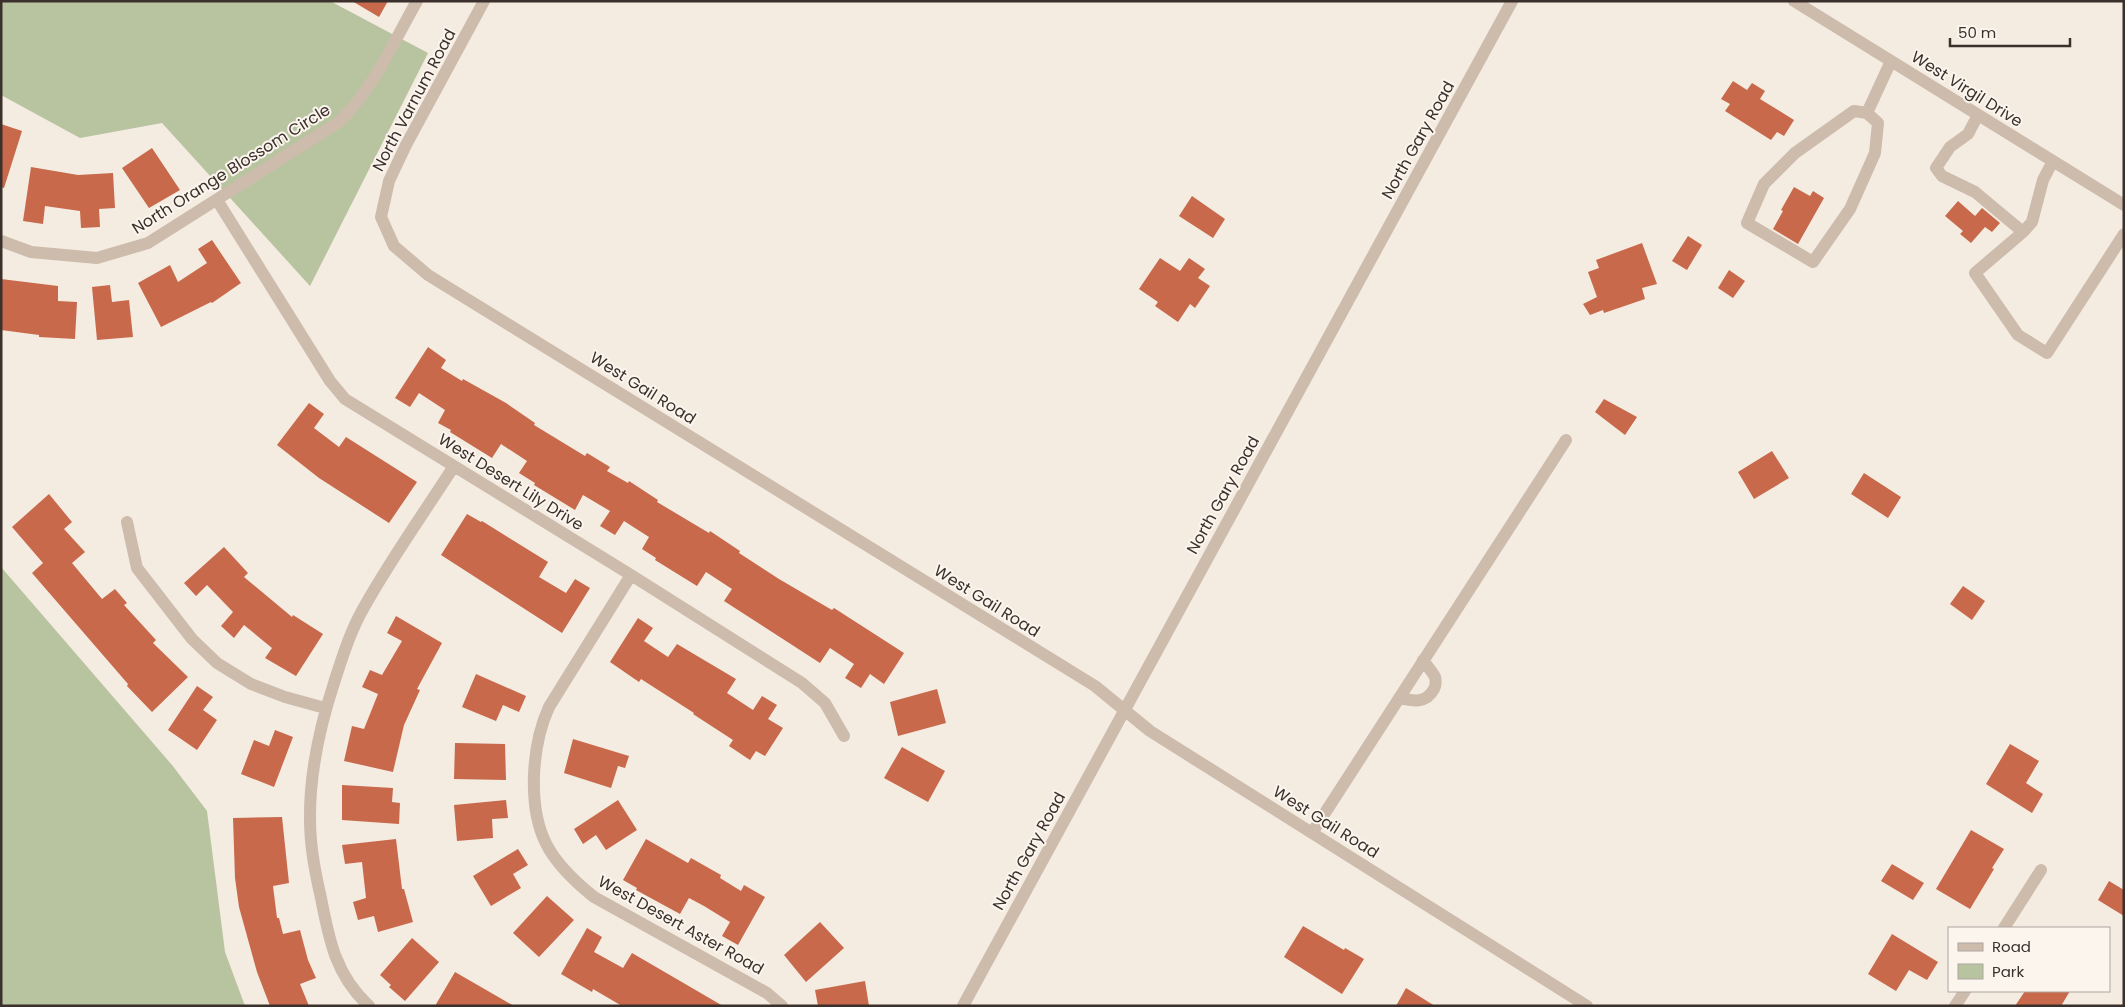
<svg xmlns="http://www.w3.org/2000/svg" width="2125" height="1007" font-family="Poppins,sans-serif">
<rect width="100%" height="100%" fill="#f4ebe1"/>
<!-- green -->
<path fill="#b8c4a0" d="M 1,1 L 330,1 L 428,53 L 310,286 L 162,123 L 80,138 L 1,95 Z
M 1,567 L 172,765 L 207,811 L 225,952 L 245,1006 L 1,1006 Z"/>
<!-- building -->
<path fill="#c8694b" d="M 352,1 L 388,1 L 379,17 Z
M 1733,81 L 1747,90 L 1752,83 L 1765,91 L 1760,99 L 1794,120 L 1784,136 L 1777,132 L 1771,140 L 1725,111 L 1730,104 L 1721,99 Z
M 1,124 L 22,131 L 4,188 L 1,187 Z
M 152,148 L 180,190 L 149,208 L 122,168 Z
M 31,167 L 78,175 L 113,173 L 115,208 L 99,209 L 100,227 L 81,228 L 80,211 L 45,206 L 43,224 L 23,221 Z
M 1794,187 L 1810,196 L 1813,191 L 1824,198 L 1798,244 L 1773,229 L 1783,211 L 1781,210 Z
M 1192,196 L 1225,219 L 1213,238 L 1179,216 Z
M 1958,201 L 1975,216 L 1982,208 L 2000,223 L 1992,232 L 1985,227 L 1971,243 L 1960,234 L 1963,231 L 1945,216 Z
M 1688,236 L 1702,245 L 1687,270 L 1672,261 Z
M 212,240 L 241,283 L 212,303 L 211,302 L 161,327 L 138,283 L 170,265 L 178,282 L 207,263 L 198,249 Z
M 1642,243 L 1657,284 L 1642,288 L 1645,299 L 1604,313 L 1603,310 L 1590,315 L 1583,304 L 1597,297 L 1588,272 L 1599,268 L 1596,260 Z
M 1160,258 L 1180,271 L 1189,258 L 1205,269 L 1198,278 L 1210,286 L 1195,308 L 1190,304 L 1178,322 L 1155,306 L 1158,302 L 1139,289 Z
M 1729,270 L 1745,281 L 1733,298 L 1718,288 Z
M 1,279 L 58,286 L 58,301 L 77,302 L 75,339 L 39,337 L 39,335 L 1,330 Z
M 110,285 L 112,302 L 129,300 L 133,337 L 97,340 L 92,287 Z
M 428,347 L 446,360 L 441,368 L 462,381 L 463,379 L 506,403 L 535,423 L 534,425 L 585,456 L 587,453 L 610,467 L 607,471 L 628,483 L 629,481 L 658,500 L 657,502 L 709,533 L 710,531 L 740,551 L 739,553 L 779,579 L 832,610 L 834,608 L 904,653 L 884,684 L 870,674 L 861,688 L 845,678 L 854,664 L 830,648 L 820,663 L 724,601 L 732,589 L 706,572 L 697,586 L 655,560 L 656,558 L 642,549 L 649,537 L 624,521 L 615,535 L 600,526 L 610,511 L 583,495 L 575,510 L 534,485 L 535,483 L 519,473 L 527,461 L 501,444 L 492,458 L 450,432 L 451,430 L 438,423 L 445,410 L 419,393 L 410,407 L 395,398 Z
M 1604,399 L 1637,417 L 1625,435 L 1595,412 Z
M 309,403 L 324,414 L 314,428 L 339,447 L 346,437 L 417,482 L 389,523 L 319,478 L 277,445 Z
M 1772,451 L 1789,478 L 1754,499 L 1738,472 Z
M 1864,473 L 1901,497 L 1888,518 L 1851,494 Z
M 49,494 L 72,522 L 64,529 L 85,552 L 72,563 L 102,599 L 115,589 L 127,603 L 124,605 L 156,640 L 153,643 L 188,677 L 152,712 L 127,686 L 128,684 L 32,573 L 43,563 L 12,527 Z
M 467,514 L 481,522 L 482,521 L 548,562 L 539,577 L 566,593 L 575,579 L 590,588 L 562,633 L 441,555 Z
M 224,547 L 248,573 L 244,577 L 292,617 L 293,615 L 323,634 L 296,676 L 265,658 L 272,648 L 244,625 L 234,638 L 221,626 L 233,612 L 207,585 L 196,596 L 184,583 Z
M 1963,586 L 1985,601 L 1972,620 L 1950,604 Z
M 396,616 L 442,643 L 417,689 L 420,690 L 404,725 L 393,772 L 344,761 L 352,726 L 364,729 L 378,694 L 362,687 L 370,670 L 382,675 L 402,641 L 387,633 Z
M 638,618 L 653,628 L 644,641 L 668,657 L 677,644 L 736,679 L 727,693 L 753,710 L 762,696 L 777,705 L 768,719 L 783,728 L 765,756 L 756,751 L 750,760 L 729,746 L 733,740 L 693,714 L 694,713 L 641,679 L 639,682 L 610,662 Z
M 476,674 L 526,696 L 519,712 L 503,705 L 496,721 L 462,707 Z
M 197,686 L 213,697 L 203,710 L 217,720 L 197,750 L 168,730 Z
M 937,689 L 946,723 L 898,736 L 890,702 Z
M 275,730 L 293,737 L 274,787 L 241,774 L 254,740 L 269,746 Z
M 573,739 L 629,756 L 625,768 L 618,766 L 611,788 L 564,773 Z
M 455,743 L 505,744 L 506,780 L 454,779 Z
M 2010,744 L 2039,761 L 2026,783 L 2043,794 L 2032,813 L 1986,784 Z
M 902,747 L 945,771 L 928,802 L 884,778 Z
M 342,785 L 393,788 L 392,802 L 400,803 L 399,824 L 342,820 Z
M 506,800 L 508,818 L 492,819 L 493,838 L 457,841 L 454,805 Z
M 618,800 L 637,830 L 606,850 L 596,835 L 583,844 L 574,829 Z
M 282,817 L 289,883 L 273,886 L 277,918 L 279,918 L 283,934 L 300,930 L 308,960 L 316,978 L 300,984 L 309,1006 L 270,1006 L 257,972 L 239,907 L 235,878 L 233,818 Z
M 1971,830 L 2004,849 L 1992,868 L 1994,869 L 1970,909 L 1936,889 Z
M 396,839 L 402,889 L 404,889 L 413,922 L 378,932 L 374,916 L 358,920 L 353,902 L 366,898 L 362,862 L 345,864 L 342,845 Z
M 646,839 L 688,863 L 691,858 L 721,875 L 720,878 L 741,891 L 744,885 L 765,897 L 738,945 L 722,936 L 730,922 L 704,906 L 689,898 L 680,914 L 636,890 L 637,888 L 623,880 Z
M 518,849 L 528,865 L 513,874 L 521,888 L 491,906 L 473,876 Z
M 1892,864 L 1924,883 L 1913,900 L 1881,881 Z
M 2109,881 L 2124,890 L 2124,916 L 2098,900 Z
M 547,896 L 574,920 L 539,957 L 513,933 Z
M 820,922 L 844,948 L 806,982 L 784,955 Z
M 1303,926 L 1344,950 L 1345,948 L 1364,959 L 1342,994 L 1284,957 Z
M 587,928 L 602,937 L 594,952 L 623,968 L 632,953 L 723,1006 L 622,1006 L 593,989 L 592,992 L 561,974 Z
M 1892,934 L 1938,962 L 1927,980 L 1909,970 L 1896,991 L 1868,974 Z
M 412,938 L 439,962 L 405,1001 L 389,987 L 391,985 L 380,975 Z
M 455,972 L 514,1006 L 435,1006 Z
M 865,981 L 869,1006 L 818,1006 L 815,990 Z
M 1406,988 L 1435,1006 L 1396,1006 Z
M 2025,991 L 2070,991 L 2061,1006 L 2015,1006 Z"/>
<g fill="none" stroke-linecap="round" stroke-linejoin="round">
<!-- minor -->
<path stroke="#cdbbac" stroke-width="12" d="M 484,1 L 406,145 L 389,181 L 381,217 L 394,246 L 428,275 L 1095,686 L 1150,731 L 1587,1006
M 1794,1 L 2124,205
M 1854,111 L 1867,113 L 1878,123 L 1875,153 L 1850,209 L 1813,262 L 1747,223 L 1764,184 L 1795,153 Z
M 1867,113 L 1891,61
M 1978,115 L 1968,134 L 1950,147 L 1936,168 L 1942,176 L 1975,192 L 2023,232 L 2032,222 L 2043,180 L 2053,161
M 217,200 L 330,381 L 345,399 L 631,575 L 802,683 L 825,703 L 844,736
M 2023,232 L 1975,273 L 2018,335 L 2047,353 L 2124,234
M 1,241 L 31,252 L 97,258 L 148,243 L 339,122 C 374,88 393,43 417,1
M 127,522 L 137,568 L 192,639 L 217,663 L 251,684 L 285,697 L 325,708
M 631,575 L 549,707 C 539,729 535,750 534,775 C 532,833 549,861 594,897 L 767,993 L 782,1006
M 1399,698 C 1413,701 1426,704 1434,689 C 1436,685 1436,681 1435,677 C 1432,671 1427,666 1423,660
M 1312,833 L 1566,440
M 2004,928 L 2041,870
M 369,1006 C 336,976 329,940 321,898 C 318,885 315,871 313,857 C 304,799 316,738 334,683 C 342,658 350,632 363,609 C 390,560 424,513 454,466
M 963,1006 L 1512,1
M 1955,1006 L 1965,991"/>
</g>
<g text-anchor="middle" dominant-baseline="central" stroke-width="4" stroke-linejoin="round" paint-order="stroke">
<!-- street labels -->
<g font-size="16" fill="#3b302b" stroke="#fbf5ee">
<text transform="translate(1967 89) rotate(32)">West Virgil Drive</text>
<text transform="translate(414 100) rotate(-62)">North Varnum Road</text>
<text transform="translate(1418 140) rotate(-61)">North Gary Road</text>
<text transform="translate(231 169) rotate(-32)">North Orange Blossom Circle</text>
<text transform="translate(643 388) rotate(32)">West Gail Road</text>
<text transform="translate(511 482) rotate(32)">West Desert Lily Drive</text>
<text transform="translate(1223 495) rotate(-61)">North Gary Road</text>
<text transform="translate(987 601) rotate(32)">West Gail Road</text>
<text transform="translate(1326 822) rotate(32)">West Gail Road</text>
<text transform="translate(1029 851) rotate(-61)">North Gary Road</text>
<text transform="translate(681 925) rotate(29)">West Desert Aster Road</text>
</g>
</g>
<!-- border -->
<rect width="2125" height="1007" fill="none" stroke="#3b302b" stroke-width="5"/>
<!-- legend -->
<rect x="1948" y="927" width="162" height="65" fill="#fbf5ee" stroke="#aea6a0"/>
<rect x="1958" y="943" width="25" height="8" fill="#cdbbac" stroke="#aea6a0"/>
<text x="1992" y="952" font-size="15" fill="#3b302b">Road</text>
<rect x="1958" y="964" width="25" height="15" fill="#b8c4a0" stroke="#aea6a0"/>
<text x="1992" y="977" font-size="15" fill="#3b302b">Park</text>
<!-- scale -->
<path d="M1950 38v8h120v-8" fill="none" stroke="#3b302b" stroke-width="2.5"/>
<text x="1958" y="38" font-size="15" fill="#3b302b" stroke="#fbf5ee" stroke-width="4" paint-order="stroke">50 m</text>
</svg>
